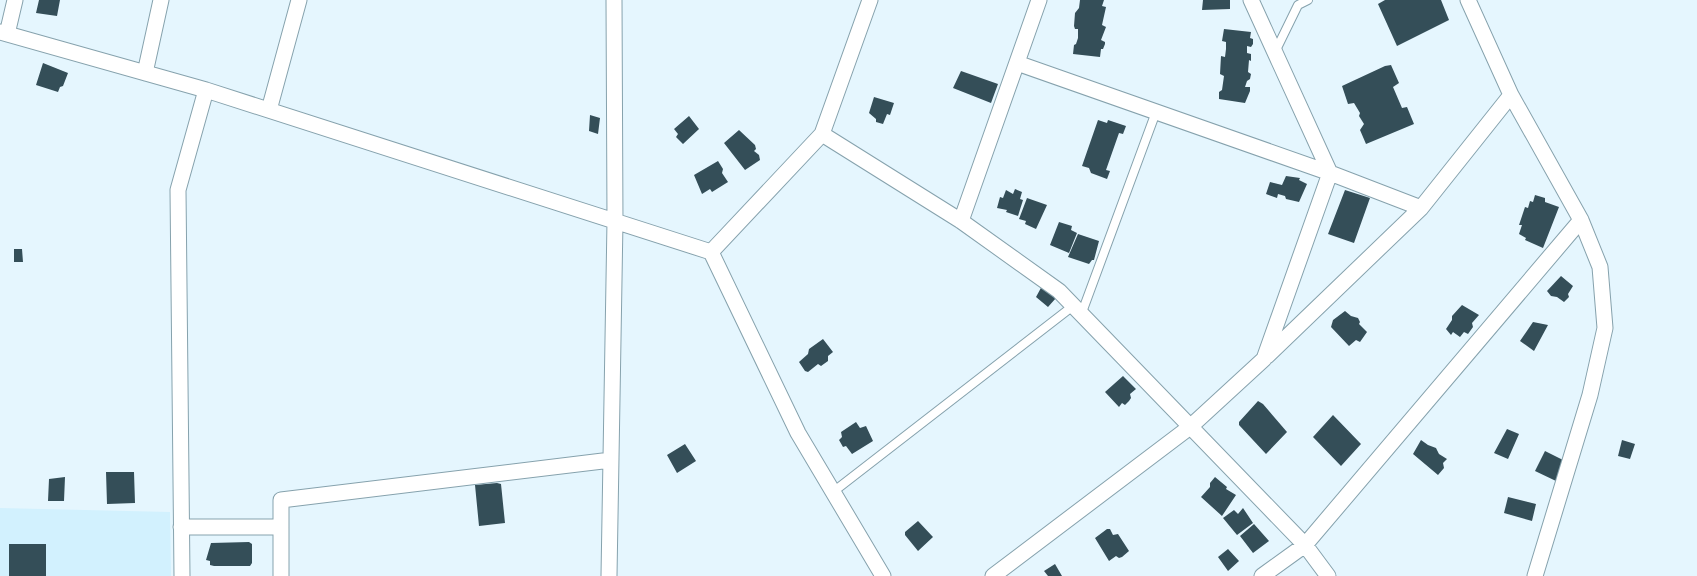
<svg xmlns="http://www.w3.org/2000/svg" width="1697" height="576" font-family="'Source Sans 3',sans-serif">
<rect width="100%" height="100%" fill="#e5f6fe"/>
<!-- built -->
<path fill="#d2f1fe" d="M 0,508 L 170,512 L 171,576 L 0,576 Z"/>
<!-- building -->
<path fill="#344e58" d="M 39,0 L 60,0 L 57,16 L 36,13 Z
M 1080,0 L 1104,0 L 1102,6 L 1106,7 L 1102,25 L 1106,27 L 1101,40 L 1105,42 L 1105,44 L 1103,49 L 1101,49 L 1100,57 L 1073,54 L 1074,45 L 1076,44 L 1078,38 L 1078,29 L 1075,29 L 1074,26 L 1075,13 L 1079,8 Z
M 1203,0 L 1230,0 L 1230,9 L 1202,10 Z
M 1385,0 L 1441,0 L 1449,20 L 1397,46 L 1378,4 Z
M 1224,29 L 1251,32 L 1250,38 L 1253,39 L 1253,44 L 1251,47 L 1247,46 L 1247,53 L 1251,54 L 1251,61 L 1249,60 L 1248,72 L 1251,74 L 1250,79 L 1247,81 L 1245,87 L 1250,87 L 1250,91 L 1245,103 L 1219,99 L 1219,92 L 1222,90 L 1224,76 L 1220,74 L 1221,56 L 1225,57 L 1226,49 L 1226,42 L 1222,41 Z
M 43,63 L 68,73 L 63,86 L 60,87 L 58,92 L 36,85 Z
M 1391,65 L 1399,83 L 1393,87 L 1402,108 L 1407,107 L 1414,124 L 1366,144 L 1360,130 L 1364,124 L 1359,116 L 1360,113 L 1354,103 L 1348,104 L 1342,86 L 1385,66 Z
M 961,71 L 998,84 L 991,103 L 953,88 Z
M 874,97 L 894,103 L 890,115 L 887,114 L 883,124 L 876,122 L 876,119 L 869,113 Z
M 590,115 L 600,118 L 598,134 L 589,131 Z
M 689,116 L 699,129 L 683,144 L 676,137 L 678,134 L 674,129 Z
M 1098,120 L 1107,123 L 1108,120 L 1126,126 L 1123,134 L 1119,133 L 1106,170 L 1110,171 L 1107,179 L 1091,173 L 1089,168 L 1082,166 Z
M 739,130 L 755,145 L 756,149 L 754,151 L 759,155 L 760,160 L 745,170 L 724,143 Z
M 718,161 L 723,169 L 722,173 L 728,182 L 712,192 L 710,189 L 702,194 L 694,175 Z
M 1286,176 L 1300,178 L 1299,180 L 1307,184 L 1299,202 L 1286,199 L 1285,196 L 1278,194 L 1277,198 L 1266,194 L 1270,182 L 1282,185 Z
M 1015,189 L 1022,192 L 1020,199 L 1023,200 L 1018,216 L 1006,212 L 1007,210 L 997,208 L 1000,197 L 1003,198 L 1006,190 L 1013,194 Z
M 1345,190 L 1370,198 L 1354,243 L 1328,234 Z
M 1535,195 L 1545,198 L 1545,202 L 1559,207 L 1543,248 L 1525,240 L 1526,238 L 1519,234 L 1522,225 L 1519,225 L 1525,207 L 1528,208 L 1530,201 L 1533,202 Z
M 1027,198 L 1047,205 L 1036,229 L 1025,224 L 1026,221 L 1019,219 Z
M 1059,222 L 1072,226 L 1071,230 L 1077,233 L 1069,253 L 1050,245 Z
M 1078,234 L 1099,241 L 1094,260 L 1092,260 L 1089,264 L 1068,257 Z
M 14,249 L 22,249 L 23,262 L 14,262 Z
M 1561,276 L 1573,286 L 1568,294 L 1569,297 L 1564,302 L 1557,297 L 1551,296 L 1547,291 Z
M 1042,286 L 1056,298 L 1048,307 L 1036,297 Z
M 1462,305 L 1479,315 L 1472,323 L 1473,327 L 1468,334 L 1464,332 L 1460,337 L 1453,332 L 1451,335 L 1446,329 L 1452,320 L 1452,316 Z
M 1345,311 L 1351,316 L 1358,318 L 1360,322 L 1359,324 L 1367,332 L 1360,342 L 1356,340 L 1349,346 L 1331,327 L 1333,320 Z
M 1533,322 L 1548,325 L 1534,351 L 1520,341 Z
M 823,339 L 833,352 L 828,356 L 828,361 L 821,366 L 818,364 L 808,372 L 805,371 L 799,362 L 808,354 L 809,349 Z
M 1123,376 L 1136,389 L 1130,394 L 1131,398 L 1129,401 L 1125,405 L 1122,403 L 1119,407 L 1105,392 Z
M 1258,401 L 1263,404 L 1287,432 L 1266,454 L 1239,425 L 1239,422 Z
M 1333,415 L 1361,444 L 1341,466 L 1313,437 Z
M 856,422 L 860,428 L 866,426 L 873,441 L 852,454 L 846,446 L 843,447 L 839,440 L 842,437 L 841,432 Z
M 1507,429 L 1519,434 L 1508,459 L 1494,453 Z
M 1421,440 L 1428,445 L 1436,448 L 1439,454 L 1447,459 L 1443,463 L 1444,468 L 1438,475 L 1413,454 Z
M 1622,440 L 1635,444 L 1630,459 L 1618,456 Z
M 685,444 L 696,461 L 677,473 L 667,455 Z
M 1545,451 L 1565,461 L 1556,481 L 1535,471 Z
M 106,472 L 134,472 L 135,503 L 107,504 Z
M 65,477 L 64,501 L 48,501 L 49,479 Z
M 1215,477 L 1227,487 L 1226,489 L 1236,495 L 1222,516 L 1201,497 L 1210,487 L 1210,483 Z
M 497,483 L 501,484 L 505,523 L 479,526 L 475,485 Z
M 1508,497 L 1536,504 L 1532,521 L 1504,513 Z
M 1243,508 L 1253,523 L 1237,535 L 1223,518 L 1234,510 L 1238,514 Z
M 918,521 L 933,537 L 918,551 L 905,535 L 905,532 Z
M 1254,524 L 1269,541 L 1253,553 L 1240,536 Z
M 1107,529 L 1110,529 L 1113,535 L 1118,534 L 1129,551 L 1122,557 L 1119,558 L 1116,556 L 1109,561 L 1095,538 Z
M 249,542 L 252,544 L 252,563 L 250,566 L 214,566 L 210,565 L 210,561 L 206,560 L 211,543 Z
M 9,544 L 46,544 L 46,576 L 9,576 Z
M 1228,549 L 1239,561 L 1228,571 L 1218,557 Z
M 1055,564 L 1062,576 L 1048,576 L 1044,571 Z"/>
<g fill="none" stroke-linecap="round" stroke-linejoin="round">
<defs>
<path id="lane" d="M 1276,50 L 1298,5 L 1308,0
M 1081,315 L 1156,112
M 833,492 L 1073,306"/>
<path id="street" d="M 0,32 L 206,90 L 711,252 L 798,433 L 883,576
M 7,34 L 15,0
M 1017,63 L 1330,173 L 1421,208
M 145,73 L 161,0
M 1511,95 L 1581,220 L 1600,267 L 1605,328 L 1590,395 L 1535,576
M 269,110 L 299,0
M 822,134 L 961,221 L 1059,291 L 1305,545 L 1328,576
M 961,221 L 1039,0
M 711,252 L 822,134 L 870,0
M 1267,356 L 1421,208 L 1511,95 L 1468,0
M 181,527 L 281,527
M 182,576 L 178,190 L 206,90
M 281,576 L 281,500 L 611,460
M 609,576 L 615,221 L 614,0
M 993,576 L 1190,427 L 1264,359 L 1330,173 L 1251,0
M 1262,576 L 1305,545 L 1581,220"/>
</defs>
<!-- lane casing -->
<use href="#lane" stroke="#86a2ad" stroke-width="10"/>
<!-- street casing -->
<use href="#street" stroke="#86a2ad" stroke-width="17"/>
<!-- lane -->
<use href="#lane" stroke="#fff" stroke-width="8"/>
<!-- street -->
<use href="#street" stroke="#fff" stroke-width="15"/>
</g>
</svg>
